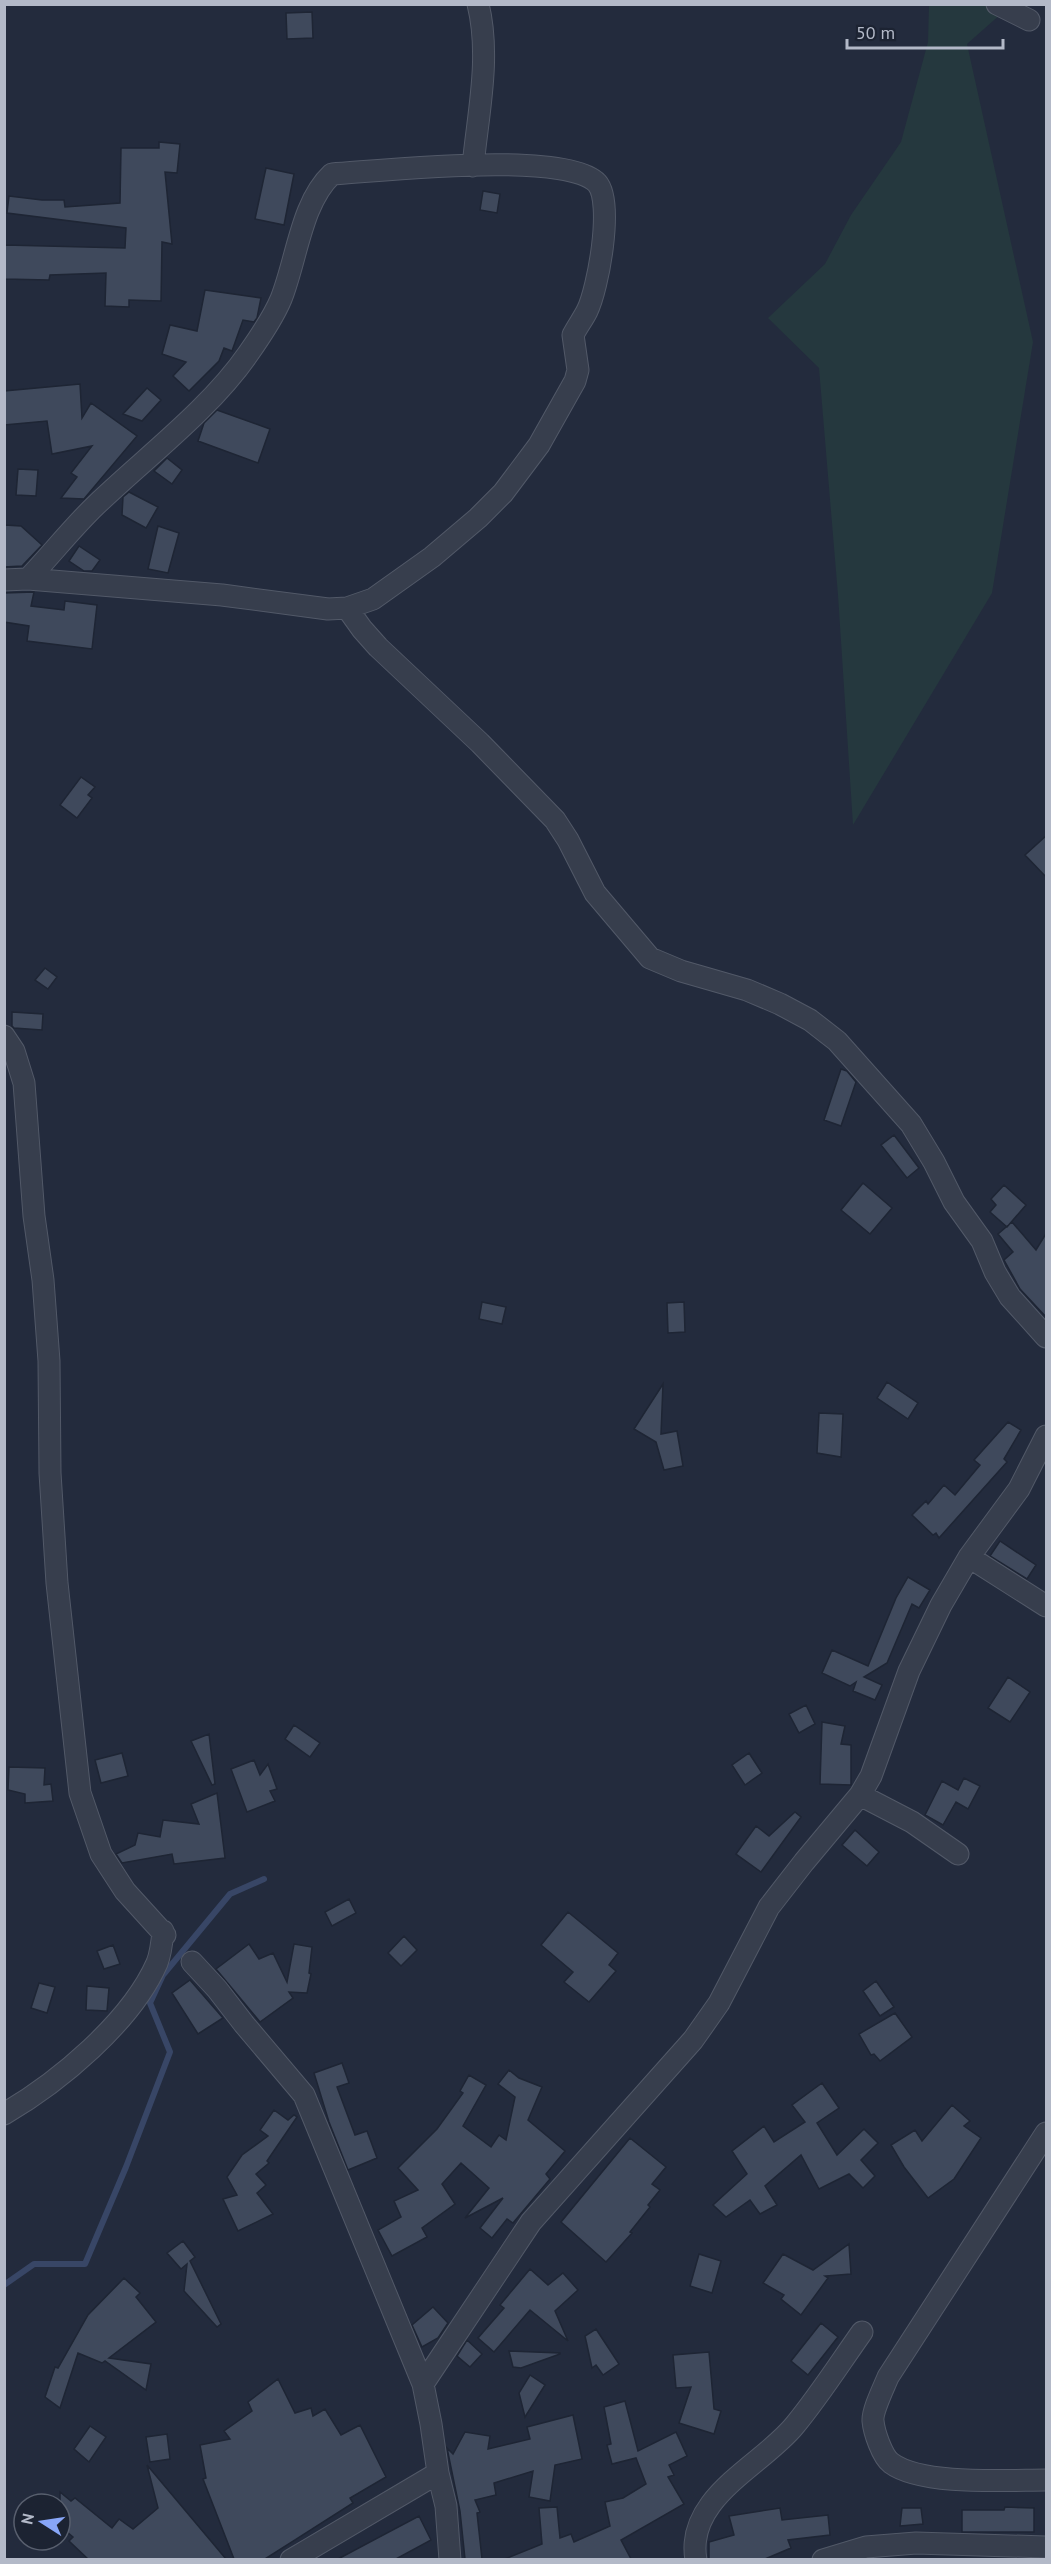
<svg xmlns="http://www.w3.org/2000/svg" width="1051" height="2564" font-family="'PT Sans',sans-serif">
<rect width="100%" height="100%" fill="#232b3d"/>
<!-- green -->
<path fill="#25383e" d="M 929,5 L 1011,5 L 967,44 L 1033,342 L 992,593 L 853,825 L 838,595 L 819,368 L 768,318 L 825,264 L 851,215 L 901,142 L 928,42 Z"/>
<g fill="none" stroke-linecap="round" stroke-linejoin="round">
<!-- stream -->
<path stroke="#384666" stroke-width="6" d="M 4,2285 L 34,2264 L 85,2264 L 126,2167 L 170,2052 L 150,2003 L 163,1975 L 230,1894 L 264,1879"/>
</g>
<!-- building -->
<path fill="#3f495c" stroke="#1e2534" stroke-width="1.5" d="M 312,12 L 313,38 L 287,39 L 286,13 Z
M 159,142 L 180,144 L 177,173 L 165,172 L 172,244 L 162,242 L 161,301 L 129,300 L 129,307 L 105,306 L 106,273 L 50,275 L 49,280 L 4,279 L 5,245 L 125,248 L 126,228 L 7,213 L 9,196 L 42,200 L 64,200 L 65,207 L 120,203 L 121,148 L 159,148 Z
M 266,168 L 294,174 L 284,225 L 255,219 Z
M 483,191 L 500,194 L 497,213 L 480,210 Z
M 205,290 L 261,298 L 257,318 L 254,322 L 243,320 L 232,351 L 224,348 L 219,361 L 189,391 L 173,376 L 186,362 L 162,354 L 170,325 L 197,331 Z
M 80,384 L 82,418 L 91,403 L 137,436 L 84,499 L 61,498 L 77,477 L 71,473 L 92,446 L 52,454 L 47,421 L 4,425 L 4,391 Z
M 147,388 L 161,400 L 142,421 L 123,414 Z
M 217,410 L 270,429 L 258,463 L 198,441 L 204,423 Z
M 167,458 L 182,470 L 172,484 L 154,471 Z
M 18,469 L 38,470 L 36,496 L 16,495 Z
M 129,492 L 158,507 L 146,528 L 122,515 L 123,497 Z
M 4,525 L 21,526 L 42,545 L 22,566 L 4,567 Z
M 158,526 L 179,533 L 168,573 L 148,569 Z
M 79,546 L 100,560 L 92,571 L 84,571 L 69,561 Z
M 34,592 L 31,606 L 64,610 L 65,601 L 97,605 L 92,649 L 27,641 L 29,626 L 4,622 L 4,593 Z
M 81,777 L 95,787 L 88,795 L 92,798 L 77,818 L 60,805 Z
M 1047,835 L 1047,878 L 1025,855 Z
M 45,968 L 57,977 L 48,989 L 35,980 Z
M 12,1012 L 43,1014 L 42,1030 L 14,1028 L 12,1026 Z
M 841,1069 L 847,1071 L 856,1082 L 841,1126 L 824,1120 Z
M 894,1135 L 919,1168 L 907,1178 L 881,1145 Z
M 863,1183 L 892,1208 L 870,1234 L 841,1210 Z
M 1004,1185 L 1026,1205 L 1007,1227 L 990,1212 L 996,1205 L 991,1199 Z
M 1012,1222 L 1036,1250 L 1047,1232 L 1047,1318 L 1020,1289 L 1004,1260 L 1013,1252 L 998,1234 Z
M 482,1302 L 506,1307 L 502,1324 L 479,1319 Z
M 684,1302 L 685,1332 L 668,1333 L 667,1303 Z
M 887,1382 L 918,1403 L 908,1419 L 877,1398 Z
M 663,1384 L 661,1434 L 677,1431 L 683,1466 L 664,1470 L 656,1442 L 634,1429 Z
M 819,1413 L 843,1414 L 841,1457 L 817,1453 Z
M 1008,1422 L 1021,1430 L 1004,1459 L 1007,1462 L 939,1538 L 936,1533 L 933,1535 L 912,1515 L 926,1501 L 928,1504 L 944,1485 L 955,1495 L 980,1465 L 974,1460 Z
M 1000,1541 L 1036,1565 L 1027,1579 L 990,1556 Z
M 908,1577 L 930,1590 L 919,1608 L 912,1604 L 887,1663 L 864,1677 L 882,1685 L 875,1700 L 853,1691 L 856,1682 L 850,1686 L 822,1673 L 832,1650 L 868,1666 L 896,1598 Z
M 1008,1677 L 1030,1692 L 1010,1722 L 988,1708 Z
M 806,1705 L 815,1724 L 799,1733 L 789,1714 Z
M 822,1722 L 845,1726 L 841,1744 L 851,1745 L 851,1785 L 820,1784 Z
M 294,1725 L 320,1743 L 310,1757 L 285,1739 Z
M 209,1734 L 215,1784 L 212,1785 L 191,1741 Z
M 122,1753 L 128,1776 L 101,1783 L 95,1760 Z
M 749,1753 L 762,1773 L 745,1785 L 732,1765 Z
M 254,1760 L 260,1775 L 268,1764 L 277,1789 L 270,1791 L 275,1801 L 247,1812 L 231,1769 Z
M 9,1767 L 45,1768 L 44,1785 L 51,1784 L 53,1801 L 25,1803 L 25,1794 L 8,1790 Z
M 964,1778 L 980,1786 L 968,1809 L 956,1802 L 943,1825 L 925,1815 L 942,1781 L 958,1790 Z
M 217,1793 L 225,1858 L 174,1864 L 172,1854 L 122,1863 L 116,1854 L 135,1845 L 138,1833 L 160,1837 L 163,1820 L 199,1824 L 191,1804 Z
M 795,1812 L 801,1817 L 761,1872 L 736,1854 L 756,1826 L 769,1836 Z
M 855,1830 L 879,1852 L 867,1866 L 842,1845 Z
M 349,1899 L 356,1913 L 332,1926 L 325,1912 Z
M 568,1912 L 618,1953 L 609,1965 L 616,1971 L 589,2002 L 564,1982 L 573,1972 L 541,1945 Z
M 404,1936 L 417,1950 L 401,1966 L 388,1953 Z
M 249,1944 L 259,1959 L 273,1953 L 287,1982 L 294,1944 L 312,1947 L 309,1973 L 311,1974 L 307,1993 L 289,1992 L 293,1998 L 260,2022 L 216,1969 Z
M 113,1945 L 120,1964 L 104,1969 L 97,1951 Z
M 190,1980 L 223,2018 L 198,2034 L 172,1993 Z
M 876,1981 L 894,2007 L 880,2016 L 863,1991 Z
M 39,1983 L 55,1987 L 47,2013 L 31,2008 Z
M 87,1986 L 109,1988 L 107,2011 L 86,2010 Z
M 895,2013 L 912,2037 L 880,2061 L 874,2054 L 871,2055 L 859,2034 Z
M 342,2063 L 349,2083 L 337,2087 L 355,2135 L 367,2131 L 377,2158 L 348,2170 L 329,2122 L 314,2073 Z
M 509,2070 L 519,2078 L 542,2087 L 528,2120 L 565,2151 L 546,2174 L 550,2179 L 513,2223 L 507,2219 L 492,2238 L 480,2228 L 503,2198 L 465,2218 L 489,2188 L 461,2163 L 442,2184 L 455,2204 L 422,2228 L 427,2237 L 392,2256 L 378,2230 L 401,2217 L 394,2201 L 418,2190 L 398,2168 L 437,2129 L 463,2093 L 460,2091 L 469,2075 L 486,2085 L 463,2126 L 491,2147 L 499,2135 L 506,2140 L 515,2097 L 498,2084 Z
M 822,2083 L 839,2108 L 817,2123 L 837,2155 L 864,2129 L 878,2143 L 861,2160 L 875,2176 L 863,2188 L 849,2174 L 819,2189 L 801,2155 L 765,2186 L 777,2205 L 760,2214 L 750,2200 L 726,2217 L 713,2205 L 747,2174 L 732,2151 L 764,2126 L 774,2142 L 805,2122 L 792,2105 Z
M 952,2105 L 970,2121 L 964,2126 L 981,2138 L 954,2179 L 928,2198 L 904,2167 L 891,2145 L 915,2130 L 922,2141 Z
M 274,2110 L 288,2120 L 294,2115 L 297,2117 L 267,2161 L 269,2163 L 256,2174 L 266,2185 L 257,2193 L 273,2214 L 238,2231 L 223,2199 L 237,2195 L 227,2177 L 242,2155 L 268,2136 L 260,2130 Z
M 630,2138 L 666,2167 L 652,2184 L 660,2190 L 648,2205 L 650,2207 L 630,2232 L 632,2233 L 606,2262 L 561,2222 Z
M 183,2241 L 195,2257 L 190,2261 L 221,2324 L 217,2327 L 184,2291 L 187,2264 L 181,2269 L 167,2253 Z
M 849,2244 L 851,2274 L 825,2276 L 828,2278 L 801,2315 L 781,2299 L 784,2295 L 763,2283 L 783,2254 L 813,2270 Z
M 699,2254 L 721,2261 L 712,2293 L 690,2286 Z
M 530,2269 L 548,2285 L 563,2273 L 578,2290 L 555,2311 L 568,2341 L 530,2310 L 494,2352 L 478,2338 L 504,2308 L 500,2305 Z
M 124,2278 L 140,2293 L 136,2297 L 156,2322 L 109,2358 L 151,2364 L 146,2390 L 105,2361 L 102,2363 L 78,2353 L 60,2408 L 45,2397 L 55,2367 L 58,2368 L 88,2315 Z
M 433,2307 L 448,2323 L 438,2338 L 422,2347 L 412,2325 Z
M 821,2323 L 838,2337 L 808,2375 L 791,2361 Z
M 596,2329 L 619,2364 L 603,2375 L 596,2365 L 592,2368 L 585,2336 Z
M 467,2340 L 482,2354 L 470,2367 L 457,2356 Z
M 509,2351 L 560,2353 L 560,2354 L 521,2368 L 513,2367 Z
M 709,2352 L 714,2409 L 721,2411 L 714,2434 L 679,2423 L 691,2387 L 676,2388 L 673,2355 Z
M 530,2375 L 545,2385 L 525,2417 L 519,2393 Z
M 278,2379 L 295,2413 L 311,2408 L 313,2416 L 325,2409 L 341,2435 L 360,2425 L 386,2477 L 350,2498 L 353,2503 L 265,2559 L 234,2559 L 203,2479 L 206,2478 L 200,2445 L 230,2439 L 224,2431 L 252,2411 L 248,2402 Z
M 625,2401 L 638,2451 L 676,2432 L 687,2456 L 669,2465 L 674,2475 L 668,2477 L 684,2504 L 621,2540 L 631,2559 L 505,2559 L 542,2544 L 539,2508 L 557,2507 L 560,2538 L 571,2534 L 574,2542 L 610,2526 L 605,2502 L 623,2498 L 646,2484 L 636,2458 L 612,2464 L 607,2445 L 611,2444 L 604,2407 Z
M 573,2415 L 582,2459 L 555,2465 L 550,2501 L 529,2497 L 533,2471 L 494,2483 L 496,2495 L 475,2500 L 480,2512 L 477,2513 L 482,2559 L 465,2559 L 460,2511 L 447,2448 L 453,2454 L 465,2432 L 490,2436 L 488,2449 L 530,2439 L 527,2427 Z
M 90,2426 L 106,2437 L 89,2462 L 74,2449 Z
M 167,2434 L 170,2459 L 150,2462 L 146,2437 Z
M 147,2465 L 226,2559 L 88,2559 L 69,2541 L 73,2537 L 60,2526 L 60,2492 L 71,2501 L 75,2498 L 112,2528 L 119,2519 L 133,2529 L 158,2508 Z
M 1005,2507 L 1034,2508 L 1034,2532 L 962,2532 L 962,2510 L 1004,2510 Z
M 780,2508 L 782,2520 L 828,2515 L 830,2535 L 788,2540 L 791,2548 L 765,2559 L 709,2559 L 709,2542 L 734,2535 L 729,2516 Z
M 902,2508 L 921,2508 L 923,2524 L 900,2526 Z
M 419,2516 L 431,2540 L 396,2559 L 338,2559 Z"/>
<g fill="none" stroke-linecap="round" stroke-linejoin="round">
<defs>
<path id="minor" d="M 997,4 L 1029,20
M 473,166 C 478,113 491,57 478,4
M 4,580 L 28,579 C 51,555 72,528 96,505 C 145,458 210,409 248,354 C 260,337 273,318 281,299 C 297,259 301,203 332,174 C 381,171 566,150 597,183 C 614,202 598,289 587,311 C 583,319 577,327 573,335 L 578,370 L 575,381 L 539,445 L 503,493 L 478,518 L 432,557 L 373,599 L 347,608 L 328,609 L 222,595 L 28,579
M 347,608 L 362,629 L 378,647 L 480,743 L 555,820 L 568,840 L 595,893 L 650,958 L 681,971 L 747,990 L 780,1004 L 810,1020 L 837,1041 L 911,1124 L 934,1162 L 954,1202 L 982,1241 L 995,1272 L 1010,1297 L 1046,1337
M 4,1036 L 14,1051 L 24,1083 L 34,1216 L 43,1280 L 49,1361 L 50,1473 L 57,1583 L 80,1793 L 101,1854 L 125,1891 L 165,1935
M 969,1557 L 1046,1606
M 860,1795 L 912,1822 L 958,1854
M 192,1962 L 217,1989 L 244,2024 L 304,2095 L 423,2384 L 431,2424 L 438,2473 L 446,2506 L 450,2560
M 4,2114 C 59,2082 131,2022 157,1963 C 161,1953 162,1942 163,1931
M 1046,2133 L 888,2377 C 884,2387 872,2411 873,2421 C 874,2432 882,2456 891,2463 C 922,2486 1008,2480 1046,2480
M 423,2384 L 531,2222 L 693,2040 L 719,2003 L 769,1907 L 804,1862 L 860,1795 L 871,1776 L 909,1671 L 941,1605 L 969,1557 L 1019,1489 L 1046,1436
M 291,2560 L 438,2473
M 696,2560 C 685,2497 762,2466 795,2425 C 819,2396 840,2363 862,2332
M 823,2560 L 866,2547 L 916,2543 L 1046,2547"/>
</defs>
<!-- minor casing -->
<use href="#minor" stroke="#525968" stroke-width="23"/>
<!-- minor -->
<use href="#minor" stroke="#373e4d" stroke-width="21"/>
</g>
<!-- border -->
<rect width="1051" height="2564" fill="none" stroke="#b3b9c8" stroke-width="12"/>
<!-- north arrow -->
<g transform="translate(42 2522) rotate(282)"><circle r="28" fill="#1c2332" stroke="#585f6e" stroke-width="1.5"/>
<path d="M0-4.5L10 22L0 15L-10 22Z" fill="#88a6f8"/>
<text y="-9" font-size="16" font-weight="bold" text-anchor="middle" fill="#b3b9c8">N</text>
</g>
<!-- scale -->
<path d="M847 39v9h156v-9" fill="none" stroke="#b3b9c8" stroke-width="3"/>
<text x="856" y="39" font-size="18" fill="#b3b9c8" stroke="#1c2332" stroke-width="4.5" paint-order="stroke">50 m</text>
</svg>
